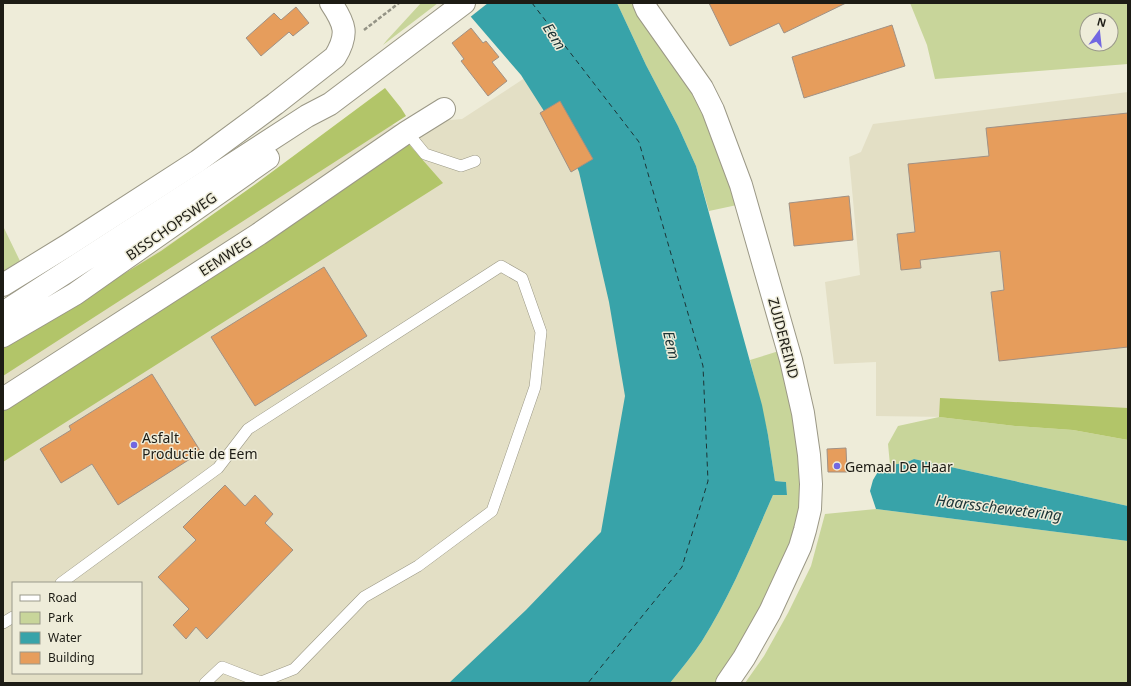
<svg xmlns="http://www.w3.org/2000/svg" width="1131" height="686" font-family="'Noto Sans',sans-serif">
<rect width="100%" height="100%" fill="#eeecd9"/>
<!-- built -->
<path fill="#e3dfc5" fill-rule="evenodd" d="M 537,70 L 608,196 L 645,392 L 605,546 L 455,683 L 3,683 L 3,351 L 348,129 L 462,119 ZM 13,583 L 141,583 L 141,673 L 13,673 Z
M 1128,92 L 1128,425 L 947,417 L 876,416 L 876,362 L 834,364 L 825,282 L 860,275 L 849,157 L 861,152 L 873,124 Z"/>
<!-- green -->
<path fill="#c8d59a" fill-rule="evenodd" d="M 421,3 L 438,3 L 383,45 L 387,40 Z
M 617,3 L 634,3 L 694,92 L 737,205 L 709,211 L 696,166 L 678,126 L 646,65 Z
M 910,3 L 1128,3 L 1128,64 L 935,79 L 927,45 ZM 1087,20 L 1111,20 L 1111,44 L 1087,44 Z
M 3,226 L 20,261 L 3,272 Z
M 779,351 L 801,452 L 802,501 L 784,565 L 718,683 L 670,683 C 681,669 692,656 702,641 C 731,595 751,545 773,495 L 787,495 L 786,482 L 775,481 L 768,435 L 750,360 Z
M 939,417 L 1015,426 L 1073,430 L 1128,440 L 1128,506 L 914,459 L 905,463 L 890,465 L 888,444 L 898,426 Z
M 876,509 L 1128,541 L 1128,683 L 745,683 L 764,656 L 788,613 L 811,566 L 825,514 Z"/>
<!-- forest -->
<path fill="#b2c569" d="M 385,88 L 401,108 L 406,116 L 3,376 L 3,348 L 161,251 L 257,183 Z
M 406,141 L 443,183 L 3,462 L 3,401 Z
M 940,398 L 1128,408 L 1128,440 L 1073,430 L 1015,426 L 939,417 Z"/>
<!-- water -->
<path fill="#38a3a9" d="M 459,3 L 617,3 L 646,65 L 678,126 L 696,166 L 762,405 L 768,435 L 775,481 L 786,482 L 787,495 L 773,495 C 751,545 731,595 702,641 C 692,656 681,669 670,683 L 449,683 L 526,610 L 601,532 L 625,396 L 609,302 L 579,172 L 572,155 L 521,75 Z
M 914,459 L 1128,506 L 1128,541 L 876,509 L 870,491 L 873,480 L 879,470 L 890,465 L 905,463 Z"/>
<!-- pier -->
<path fill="#eeecd9" d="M 457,3 L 488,3 L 469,18 Z"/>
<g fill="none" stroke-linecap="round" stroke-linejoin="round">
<!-- ferry -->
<path stroke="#1c3436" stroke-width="1" stroke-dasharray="5 4" stroke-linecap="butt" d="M 532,3 L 639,142 L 703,366 L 708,481 L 682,567 L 588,683"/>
</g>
<!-- building -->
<path fill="#e69d5c" stroke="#a09185" d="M 709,3 L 846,3 L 784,33 L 779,23 L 730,46 Z
M 296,7 L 309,23 L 293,36 L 289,32 L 261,56 L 246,38 L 274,13 L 281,20 Z
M 892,25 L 905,66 L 804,98 L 792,57 Z
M 471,28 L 483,43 L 486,41 L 499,57 L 492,62 L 507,81 L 488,96 L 461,61 L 464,59 L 452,43 Z
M 560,101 L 593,159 L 571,172 L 540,113 Z
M 1128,113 L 1128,347 L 999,361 L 991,292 L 1004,290 L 1000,251 L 920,260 L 921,268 L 901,270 L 897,234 L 915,232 L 908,164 L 989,156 L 986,128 Z
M 849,196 L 853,240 L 794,246 L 789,203 Z
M 324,267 L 367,336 L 255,406 L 211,337 Z
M 152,374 L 201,452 L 118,505 L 92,464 L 61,483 L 40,449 L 71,430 L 69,426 Z
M 846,448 L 847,472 L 828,472 L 827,449 Z
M 225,485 L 245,506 L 255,495 L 273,514 L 265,523 L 293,550 L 207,639 L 196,627 L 186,639 L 173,625 L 189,609 L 158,577 L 196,540 L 183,527 Z"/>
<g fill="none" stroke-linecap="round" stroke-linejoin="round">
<defs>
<path id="service" d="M 407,132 L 425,154 L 461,166 L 475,161
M 61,583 L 218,468 L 248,429 L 501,266 L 522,278 L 541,332 L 535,387 L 492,511 L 418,566 L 364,597 L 294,669 L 261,682 L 222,667 L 205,683
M 3,623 L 13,617"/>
<path id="minor" d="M 644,3 L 647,10 L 702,88 L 713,110 L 741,185 L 791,360 L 803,413 L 809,455 L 811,484 L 810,509 L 805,530 L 800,547 L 770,612 L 744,658 L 727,683
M 3,285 L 68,245 L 198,161 L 275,104 L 335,57 C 349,34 345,24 331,3
M 3,399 L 259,234 L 407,132 L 444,109"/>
<path id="secondary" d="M 3,313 L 307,116 L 330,104 L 464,3
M 3,336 L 75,294 L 268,158"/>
</defs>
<!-- service casing -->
<use href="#service" stroke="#9b9886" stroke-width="12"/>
<!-- minor casing -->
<use href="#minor" stroke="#9b9886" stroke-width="24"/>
<!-- secondary casing -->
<use href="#secondary" stroke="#9b9886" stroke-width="24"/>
<!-- path -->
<path stroke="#949385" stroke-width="2.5" stroke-dasharray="4 2" stroke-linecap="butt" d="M 364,30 L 399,3"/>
<!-- service -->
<use href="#service" stroke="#fff" stroke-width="11"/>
<!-- minor -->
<use href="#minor" stroke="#fff" stroke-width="22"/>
<!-- secondary -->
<use href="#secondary" stroke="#fff" stroke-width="22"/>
</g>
<!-- markers -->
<g fill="#7267e1" stroke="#eeecd9" stroke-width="1.5">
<circle cx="134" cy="445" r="4"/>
<circle cx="837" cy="466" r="4"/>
</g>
<g text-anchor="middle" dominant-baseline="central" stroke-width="3" stroke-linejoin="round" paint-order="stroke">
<!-- street labels -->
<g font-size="14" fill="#1d1c15" stroke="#eeecd9">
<text transform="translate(171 226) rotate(-35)">BISSCHOPSWEG</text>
<text transform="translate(225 256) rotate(-33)">EEMWEG</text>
<text transform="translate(784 338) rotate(75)">ZUIDEREIND</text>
</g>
<!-- poi labels -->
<g font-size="14" fill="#1d1c15" stroke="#eeecd9" text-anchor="start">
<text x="142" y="437">Asfalt<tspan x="142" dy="16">Productie de Eem</tspan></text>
<text x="845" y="466">Gemaal De Haar</text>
</g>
<!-- water labels -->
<g font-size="15" font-style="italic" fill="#1c3436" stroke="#eeecd9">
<text transform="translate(555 36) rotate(57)">Eem</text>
<text transform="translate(672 345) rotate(77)">Eem</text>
<text transform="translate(999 507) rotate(7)">Haarsschewetering</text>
</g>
</g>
<!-- border -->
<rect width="1131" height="686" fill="none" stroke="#1d1c15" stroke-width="8"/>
<!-- legend -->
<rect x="12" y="582" width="130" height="92" fill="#eeecd9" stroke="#9a998b"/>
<rect x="20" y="595" width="20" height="6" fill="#ffffff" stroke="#9a998b"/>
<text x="48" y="602" font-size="12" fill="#1d1c15">Road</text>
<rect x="20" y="612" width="20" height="12" fill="#c8d59a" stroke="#9a998b"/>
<text x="48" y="622" font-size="12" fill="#1d1c15">Park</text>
<rect x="20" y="632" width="20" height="12" fill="#38a3a9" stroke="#9a998b"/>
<text x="48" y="642" font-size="12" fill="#1d1c15">Water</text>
<rect x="20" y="652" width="20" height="12" fill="#e69d5c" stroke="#9a998b"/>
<text x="48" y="662" font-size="12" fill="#1d1c15">Building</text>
<!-- north arrow -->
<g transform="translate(1099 32) rotate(15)"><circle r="19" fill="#eeecd9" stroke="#9a998b"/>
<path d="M0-3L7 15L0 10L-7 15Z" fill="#7267e1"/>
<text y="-6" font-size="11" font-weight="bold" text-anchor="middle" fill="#1d1c15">N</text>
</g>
</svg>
